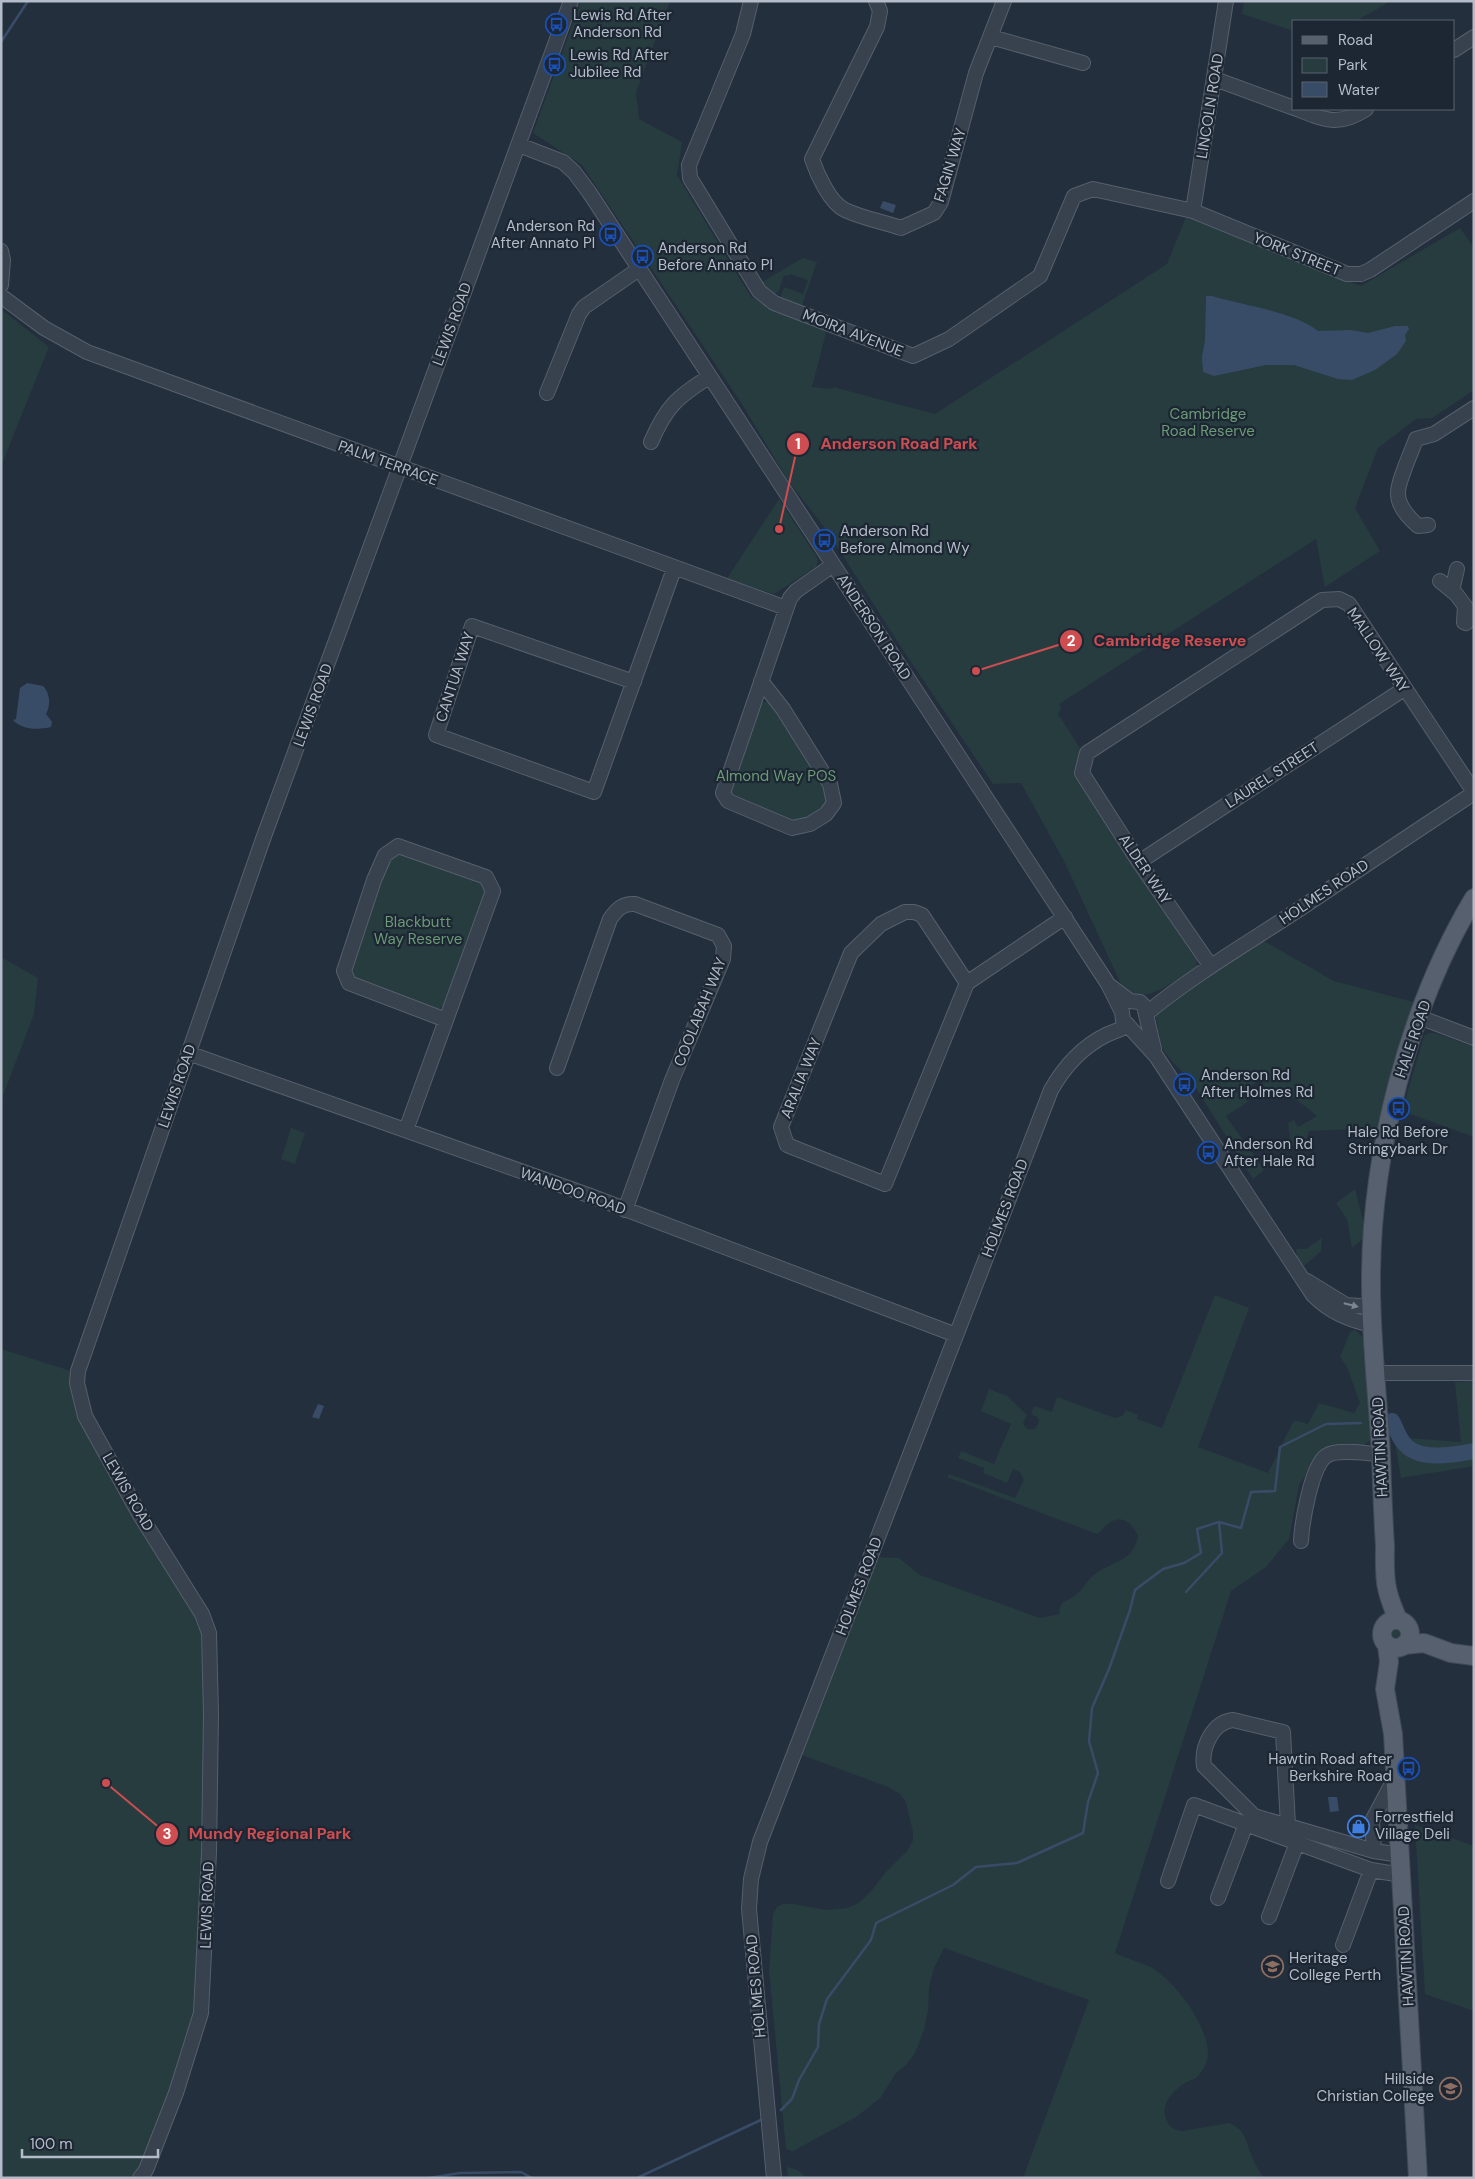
<svg xmlns="http://www.w3.org/2000/svg" width="1475" height="2179" font-family="'DM Sans',sans-serif">
<rect width="100%" height="100%" fill="#242f3e"/>
<!-- green -->
<path fill="#263c3f" d="M 581,1 L 670,1 L 636,92 L 639,119 L 682,142 L 677,175 L 751,297 L 810,324 L 827,329 L 812,387 L 833,389 L 833,387 L 935,414 L 1167,264 L 1186,217 L 1361,286 L 1460,228 L 1474,248 L 1474,390 L 1432,418 L 1416,419 L 1378,448 L 1355,508 L 1380,551 L 1325,587 L 1316,539 L 1059,704 L 1061,707 L 1058,714 L 1084,754 L 1079,774 L 1198,956 L 1196,967 C 1180,977 1162,993 1142,995 C 1134,995 1128,989 1121,984 L 1065,863 L 1021,783 L 993,784 L 895,638 L 828,532 L 789,482 L 742,404 L 582,165 L 533,133 Z
M 1244,1 L 1391,1 L 1356,21 L 1294,21 L 1294,31 L 1242,14 Z
M 803,258 L 817,262 L 802,305 L 802,311 L 779,302 L 784,287 L 803,294 L 808,280 L 790,274 L 788,276 L 784,275 L 778,293 L 776,292 L 776,296 L 762,282 Z
M 1,309 L 49,347 L 1,466 Z
M 779,499 L 818,559 L 816,567 L 774,594 L 726,580 Z
M 770,699 L 834,803 L 792,828 L 734,802 L 729,790 L 758,706 Z
M 399,853 L 481,882 L 486,891 L 445,1005 L 436,1010 L 354,981 L 350,971 L 390,858 Z
M 1262,940 L 1334,981 L 1417,1003 L 1381,1128 L 1309,1131 L 1302,1151 L 1291,1145 L 1288,1123 L 1294,1120 L 1298,1127 L 1317,1116 L 1297,1100 L 1272,1092 L 1269,1094 L 1260,1080 L 1241,1092 L 1248,1102 L 1226,1116 L 1264,1170 L 1253,1179 L 1191,1080 L 1174,1064 L 1162,1048 L 1155,1013 Z
M 1,957 L 38,978 L 34,1014 L 1,1101 Z
M 1429,1033 L 1435,1033 L 1474,1047 L 1474,1137 L 1402,1111 L 1424,1036 Z
M 291,1128 L 305,1133 L 295,1164 L 281,1159 Z
M 1355,1189 L 1367,1235 L 1352,1248 L 1347,1219 L 1336,1203 Z
M 1322,1238 L 1321,1251 L 1304,1266 L 1297,1258 L 1296,1249 L 1306,1249 Z
M 1215,1295 L 1249,1308 L 1198,1447 L 1268,1473 L 1294,1420 L 1308,1424 L 1319,1403 L 1354,1413 L 1360,1403 L 1347,1367 L 1340,1357 L 1350,1332 L 1355,1330 L 1363,1337 L 1366,1344 L 1372,1433 L 1371,1440 L 1362,1446 L 1345,1443 L 1338,1445 L 1320,1454 L 1299,1485 L 1289,1539 L 1266,1567 L 1231,1591 L 1115,1953 C 1127,1959 1142,1962 1154,1969 C 1176,1983 1208,2026 1208,2053 C 1208,2062 1203,2071 1197,2077 C 1194,2080 1191,2080 1187,2082 C 1173,2090 1159,2105 1167,2121 C 1170,2128 1175,2130 1182,2131 L 1229,2123 C 1247,2130 1246,2144 1253,2159 C 1256,2166 1260,2171 1263,2178 L 1023,2178 L 1089,2000 L 944,1948 L 934,1968 L 929,1987 L 928,2010 L 924,2030 L 915,2053 L 907,2064 L 896,2073 L 881,2097 L 869,2107 L 856,2117 L 793,2151 L 786,2149 L 769,1970 L 773,1914 L 777,1907 L 783,1904 L 793,1904 L 827,1910 L 847,1908 L 859,1903 L 872,1890 L 886,1872 L 907,1851 L 913,1841 L 913,1832 L 906,1802 L 900,1794 L 888,1787 L 802,1755 L 877,1557 L 899,1558 L 920,1575 L 1040,1618 L 1060,1614 C 1058,1599 1070,1602 1078,1593 C 1084,1588 1087,1580 1094,1575 C 1111,1561 1134,1562 1138,1536 C 1133,1524 1122,1514 1109,1523 C 1105,1526 1102,1531 1097,1534 L 947,1477 L 949,1474 L 1015,1498 L 1024,1480 L 1020,1472 L 1013,1469 L 1007,1483 L 983,1473 L 984,1468 L 958,1458 L 961,1451 L 994,1464 L 1011,1424 L 981,1411 L 989,1389 L 1007,1396 L 1027,1415 L 1023,1423 C 1025,1429 1030,1431 1036,1428 L 1039,1421 L 1037,1417 L 1031,1414 L 1034,1406 L 1052,1412 L 1057,1397 L 1115,1418 L 1122,1416 L 1126,1410 L 1138,1415 L 1137,1419 L 1162,1428 Z
M 1,1349 L 71,1371 L 78,1371 L 79,1395 L 209,1633 L 201,2013 L 140,2178 L 1,2178 Z
M 1474,1381 L 1474,1466 L 1401,1478 L 1394,1437 L 1461,1442 L 1455,1382 Z
M1390 1635a6 6 0 1 1 12 0a6 6 0 1 1-12 0Z
M 1415,1825 L 1474,1846 L 1474,2011 L 1425,1994 Z
M 787,2167 L 798,2170 L 807,2178 L 788,2178 Z"/>
<!-- water -->
<path fill="#394c67" d="M 883,201 L 896,205 L 893,213 L 880,208 Z
M 1206,296 L 1212,296 C 1241,305 1296,312 1318,331 L 1351,330 L 1368,333 L 1395,326 L 1408,326 L 1409,329 L 1405,335 L 1406,341 L 1397,354 L 1375,370 L 1352,380 L 1338,379 L 1294,365 L 1266,365 L 1214,376 L 1203,372 L 1202,356 L 1205,341 Z
M 27,683 L 43,686 C 50,693 51,705 46,714 L 52,722 L 51,727 C 38,730 22,730 13,720 L 16,719 L 20,688 Z
M 318,1404 L 324,1406 L 319,1419 L 312,1417 Z
M 1328,1797 L 1337,1797 L 1339,1811 L 1330,1812 Z"/>
<g fill="none" stroke-linecap="round" stroke-linejoin="round">
<!-- stream -->
<path stroke="#394c67" stroke-width="2.5" d="M 1,42 L 28,1
M 1186,1592 L 1222,1553 L 1219,1522 L 1241,1528 L 1251,1492 L 1275,1491 L 1280,1447 L 1326,1424 L 1361,1423
M 781,2110 L 792,2099 L 799,2080 L 818,2047 L 819,2024 L 827,1999 L 871,1940 L 876,1923 L 953,1885 L 976,1867 L 1017,1863 L 1083,1833 L 1088,1802 L 1098,1773 L 1089,1741 L 1092,1708 L 1109,1669 L 1130,1610 L 1135,1590 L 1163,1569 L 1184,1563 L 1201,1553 L 1197,1529 L 1219,1522
M 429,2178 L 460,2173 L 521,2172 L 532,2178
M 637,2178 L 763,2119"/>
<!-- river -->
<path stroke="#394c67" stroke-width="16" d="M 1392,1421 C 1396,1428 1398,1436 1403,1442 C 1417,1462 1453,1455 1474,1451"/>
<defs>
<path id="minor" d="M 751,1 L 743,34 L 689,165 L 690,178 L 759,291 L 774,303 L 913,356 L 949,339 L 1040,276 L 1074,196 L 1093,189 L 1193,211 L 1347,274 L 1361,274 L 1370,270 L 1474,201
M 876,1 L 880,11 L 877,27 L 812,159 C 817,174 830,203 845,210 C 862,218 883,222 901,228 L 934,213 L 941,202 L 976,73 L 1004,1
M 991,37 L 1083,63
M 1454,50 L 1474,37
M 1215,79 L 1294,108
M 1297,109 C 1325,120 1338,127 1366,109
M 519,145 L 563,162 L 574,172 L 589,192 L 1108,984 L 1122,1012 L 1123,1020 L 1156,1056 L 1313,1295 C 1330,1312 1349,1320 1372,1325
M 1193,211 L 1226,1
M 1,251 L 3,260 L 1,285
M 1,296 L 44,328 L 87,352 L 786,608
M 547,393 L 579,314 L 584,307 L 639,269
M 651,442 C 666,407 677,397 709,377
M 1428,525 L 1418,526 C 1410,519 1398,506 1398,494 C 1397,483 1412,451 1416,439 L 1434,434 L 1474,408
M 1440,581 L 1456,594 L 1468,610 L 1474,612
M 1452,591 L 1457,569
M 1465,606 L 1464,622 L 1466,623 L 1474,615
M 761,681 L 783,709 L 830,784 L 834,803 L 826,814 L 810,824 L 792,828 L 728,801 L 723,793 L 790,598 L 796,591 L 833,565
M 634,682 L 472,626 L 436,735 L 594,792 L 674,569
M 1139,862 L 1404,689
M 1210,965 L 1139,862 L 1082,773 L 1087,753 L 1322,600 L 1339,599 L 1349,604 L 1474,792
M 967,983 L 922,915 L 914,912 L 905,912 L 881,924 L 851,953 L 781,1127 L 787,1145 L 885,1184 L 967,983 L 1065,917
M 1110,986 L 1130,1001 L 1140,1002 L 1144,1006 L 1154,1049
M 1147,1013 C 1198,971 1255,939 1310,902 C 1364,866 1419,829 1474,793
M 1419,1017 L 1474,1038
M 188,1053 L 588,1195 L 956,1335
M 557,1068 L 610,919 C 617,909 623,903 635,904 L 718,935 L 724,946 L 723,959 L 672,1080 L 625,1210
M 406,1130 L 493,891 L 486,877 L 398,846 L 385,855 L 374,880 L 344,971 L 349,983 L 446,1020
M 1307,1281 L 1346,1305 L 1372,1307
M 1376,1373 L 1474,1373
M 1301,1541 C 1302,1523 1311,1467 1326,1456 C 1337,1448 1368,1454 1381,1454
M 1288,1825 L 1283,1732 L 1233,1720 C 1213,1722 1201,1747 1204,1766 L 1254,1816 L 1374,1851 L 1401,1855
M 1374,1851 L 1372,1821 L 1395,1778
M 1168,1881 L 1194,1805 L 1371,1870 L 1402,1875
M 1218,1898 L 1246,1824
M 1269,1917 L 1297,1843
M 1343,1945 L 1371,1870
M 140,2178 L 146,2170 L 176,2093 L 201,2013 L 209,1852 L 211,1714 L 209,1633 L 202,1614 L 140,1515 L 85,1416 L 77,1383 L 78,1371 L 263,839 L 571,1
M 774,2178 L 749,1909 L 751,1879 L 760,1842 L 1051,1090 C 1064,1067 1082,1047 1106,1035 C 1114,1031 1121,1030 1128,1025"/>
<path id="major" d="M1382 1634a14 14 0 1 1 28 0a14 14 0 1 1-28 0Z
M 1398,1620 C 1394,1610 1389,1599 1387,1588 C 1384,1575 1385,1559 1385,1546 C 1383,1516 1382,1486 1381,1455 C 1378,1399 1371,1342 1371,1285 C 1370,1157 1408,1008 1474,898
M 1387,1645 L 1389,1662 L 1385,1689 L 1393,1734 L 1418,2178
M 1404,1645 L 1424,1643 L 1451,1653 L 1474,1656"/>
</defs>
<!-- minor casing -->
<use href="#minor" stroke="#565f6c" stroke-width="16"/>
<!-- major casing -->
<use href="#major" stroke="#414a57" stroke-width="20"/>
<!-- minor -->
<use href="#minor" stroke="#38414e" stroke-width="14"/>
<!-- major -->
<use href="#major" stroke="#56606e" stroke-width="18"/>
</g>
<!-- one-way arrows -->
<defs><path id="oneway-solid" d="M-6-.8H1V-3.2L6.5 0L1 3.2V.8H-6Z" transform="scale(1.25)"/></defs>
<use fill="#7c8592" href="#oneway-solid" transform="translate(1351 1305) rotate(14)"/>
<!-- icons -->
<defs>
<symbol id="bus-ring" viewBox="-11 -11 22 22"><circle r="9.5" fill="#1d2633" stroke="#1a4fb4" stroke-width="1.5"/><path d="M-5-6H5V4H4V6H2V4H-2V6H-4V4H-5ZM-3.5-4V0h7V-4ZM-3.5 1.2v1.5H-2V1.2ZM2 1.2v1.5H3.5V1.2Z" fill="#1a4fb4"/></symbol>
<symbol id="shop-ring" viewBox="-11 -11 22 22"><circle r="9.5" fill="#1d2633" stroke="#3f7fe0" stroke-width="1.5"/><path d="M-5-2.5h2.3a2.7 3.5 0 0 1 5.4 0H5L5.5 6h-11ZM-1.5-2.5h3a1.5 2.3 0 0 0-3 0Z" fill="#3f7fe0"/></symbol>
<symbol id="school-ring" viewBox="-11 -11 22 22"><circle r="9.5" fill="#1d2633" stroke="#8d6e63" stroke-width="1.5"/><path d="M0-5L7-2L0 1L-7-2ZM-4 1L0 2.5L4 1V4Q0 6-4 4Z" fill="#8d6e63"/></symbol>
</defs>
<g fill-rule="evenodd">
<use href="#bus-ring" x="544" y="12" width="25" height="25"/>
<use href="#bus-ring" x="542" y="52" width="25" height="25"/>
<use href="#bus-ring" x="598" y="222" width="25" height="25"/>
<use href="#bus-ring" x="630" y="244" width="25" height="25"/>
<use href="#bus-ring" x="812" y="528" width="25" height="25"/>
<use href="#bus-ring" x="1172" y="1072" width="25" height="25"/>
<use href="#bus-ring" x="1386" y="1096" width="25" height="25"/>
<use href="#bus-ring" x="1196" y="1140" width="25" height="25"/>
<use href="#bus-ring" x="1396" y="1756" width="25" height="25"/>
<use href="#shop-ring" x="1346" y="1814" width="25" height="25"/>
<use href="#school-ring" x="1260" y="1954" width="25" height="25"/>
<use href="#school-ring" x="1438" y="2076" width="25" height="25"/>
</g>
<g text-anchor="middle" dominant-baseline="central" stroke-width="4.5" stroke-linejoin="round" paint-order="stroke">
<!-- poi labels -->
<g font-size="15" fill="#b4bcc9" stroke="#1d2633" text-anchor="start">
<text x="573" y="15">Lewis Rd After<tspan x="573" dy="17">Anderson Rd</tspan></text>
<text x="570" y="55">Lewis Rd After<tspan x="570" dy="17">Jubilee Rd</tspan></text>
<text x="595" y="226" text-anchor="end">Anderson Rd<tspan x="595" dy="17">After Annato Pl</tspan></text>
<text x="658" y="248">Anderson Rd<tspan x="658" dy="17">Before Annato Pl</tspan></text>
<text x="840" y="531">Anderson Rd<tspan x="840" dy="17">Before Almond Wy</tspan></text>
<text x="1201" y="1075">Anderson Rd<tspan x="1201" dy="17">After Holmes Rd</tspan></text>
<text x="1398" y="1132" text-anchor="middle">Hale Rd Before<tspan x="1398" dy="17">Stringybark Dr</tspan></text>
<text x="1224" y="1144">Anderson Rd<tspan x="1224" dy="17">After Hale Rd</tspan></text>
<text x="1392" y="1759" text-anchor="end">Hawtin Road after<tspan x="1392" dy="17">Berkshire Road</tspan></text>
<text x="1375" y="1817">Forrestfield<tspan x="1375" dy="17">Village Deli</tspan></text>
<text x="1289" y="1958">Heritage<tspan x="1289" dy="17">College Perth</tspan></text>
<text x="1434" y="2079" text-anchor="end">Hillside<tspan x="1434" dy="17">Christian College</tspan></text>
</g>
<!-- street labels -->
<g font-size="15" fill="#b4bcc9" stroke="#1d2633">
<text transform="translate(1210 106) rotate(-81)">LINCOLN ROAD</text>
<text transform="translate(950 165) rotate(-73)">FAGIN WAY</text>
<text transform="translate(1297 254) rotate(22)">YORK STREET</text>
<text transform="translate(452 324) rotate(-70)">LEWIS ROAD</text>
<text transform="translate(853 333) rotate(21)">MOIRA AVENUE</text>
<text transform="translate(388 463) rotate(20)">PALM TERRACE</text>
<text transform="translate(874 627) rotate(57)">ANDERSON ROAD</text>
<text transform="translate(1378 650) rotate(56)">MALLOW WAY</text>
<text transform="translate(455 677) rotate(-72)">CANTUA WAY</text>
<text transform="translate(313 705) rotate(-70)">LEWIS ROAD</text>
<text transform="translate(1272 775) rotate(-33)">LAUREL STREET</text>
<text transform="translate(1145 869) rotate(56)">ALDER WAY</text>
<text transform="translate(1324 892) rotate(-34)">HOLMES ROAD</text>
<text transform="translate(700 1012) rotate(-68)">COOLABAH WAY</text>
<text transform="translate(1413 1039) rotate(-71)">HALE ROAD</text>
<text transform="translate(801 1078) rotate(-68)">ARALIA WAY</text>
<text transform="translate(177 1086) rotate(-71)">LEWIS ROAD</text>
<text transform="translate(573 1191) rotate(20)">WANDOO ROAD</text>
<text transform="translate(1005 1208) rotate(-69)">HOLMES ROAD</text>
<text transform="translate(1380 1447) rotate(-93)">HAWTIN ROAD</text>
<text transform="translate(128 1492) rotate(60)">LEWIS ROAD</text>
<text transform="translate(859 1586) rotate(-69)">HOLMES ROAD</text>
<text transform="translate(207 1905) rotate(-88)">LEWIS ROAD</text>
<text transform="translate(1406 1956) rotate(-93)">HAWTIN ROAD</text>
<text transform="translate(756 1986) rotate(-95)">HOLMES ROAD</text>
</g>
<!-- park labels -->
<g font-size="15" fill="#6b9a76" stroke="#1d2633">
<text x="1208" y="414">Cambridge<tspan x="1208" dy="17">Road Reserve</tspan></text>
<text x="776" y="776">Almond Way POS</text>
<text x="418" y="922">Blackbutt<tspan x="418" dy="17">Way Reserve</tspan></text>
</g>
</g>
<!-- callouts -->
<path fill="none" stroke="#ce4d50" stroke-width="2" d="M779 529L798 444M976 671L1071 641M106 1783L167 1834"/>
<g fill="#ce4d50" stroke="#1d2633" stroke-width="2">
<circle cx="779" cy="529" r="5"/>
<circle cx="976" cy="671" r="5"/>
<circle cx="106" cy="1783" r="5"/>
<circle cx="798" cy="444" r="12"/>
<circle cx="1071" cy="641" r="12"/>
<circle cx="167" cy="1834" r="12"/>
</g>
<g font-size="15" text-anchor="middle" font-weight="bold" fill="#fff">
<text x="798" y="449">1</text>
<text x="1071" y="646">2</text>
<text x="167" y="1839">3</text>
</g>
<g font-size="16" text-anchor="middle" font-weight="bold" fill="#ce4d50" stroke="#1d2633" stroke-width="4.5" stroke-linejoin="round" paint-order="stroke">
<text x="899" y="449">Anderson Road Park</text>
<text x="1170" y="646">Cambridge Reserve</text>
<text x="270" y="1839">Mundy Regional Park</text>
</g>
<!-- border -->
<rect width="1475" height="2179" fill="none" stroke="#b4bcc9" stroke-width="5"/>
<!-- legend -->
<rect x="1292" y="20" width="162" height="90" fill="#1d2633" stroke="#59626f"/>
<rect x="1302" y="36" width="25" height="8" fill="#56606e" stroke="#59626f"/>
<text x="1338" y="45" font-size="15" fill="#b4bcc9">Road</text>
<rect x="1302" y="58" width="25" height="15" fill="#263c3f" stroke="#59626f"/>
<text x="1338" y="70" font-size="15" fill="#b4bcc9">Park</text>
<rect x="1302" y="82" width="25" height="15" fill="#394c67" stroke="#59626f"/>
<text x="1338" y="95" font-size="15" fill="#b4bcc9">Water</text>
<!-- scale -->
<path d="M22 2149v8h136v-8" fill="none" stroke="#b4bcc9" stroke-width="2.5"/>
<text x="30" y="2149" font-size="15" fill="#b4bcc9" stroke="#1d2633" stroke-width="4" paint-order="stroke">100 m</text>
</svg>
